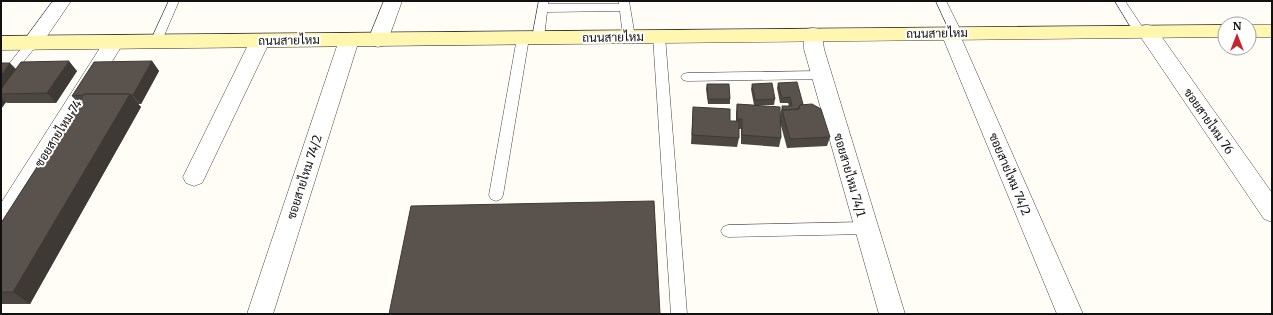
<svg xmlns="http://www.w3.org/2000/svg" width="1273" height="315" font-family="Merriweather,Sarabun,serif">
<rect width="100%" height="100%" fill="#fffdf5"/>
<g fill="none" stroke-linecap="round" stroke-linejoin="round">
<defs>
<path id="service" d="M 169,1 L 179,1 L 160,45 L 152,45 L 150,42 Z
M 539,1 L 549,1 L 548,4 L 619,4 L 619,1 L 629,1 L 635,37 L 633,40 L 625,40 L 623,37 L 620,11 L 547,12 L 544,38 L 542,41 L 534,41 L 532,38 Z
M 936,1 L 946,1 L 962,33 L 960,36 L 952,36 Z
M 1115,1 L 1125,1 L 1145,31 L 1143,34 L 1135,34 Z
M 659,32 L 663,33 L 665,36 L 687,314 L 671,314 L 653,36 L 655,33 Z
M 523,34 L 527,35 L 529,38 L 503,195 L 501,199 L 496,201 L 491,199 L 489,195 L 517,38 L 519,35 Z
M 32,39 L 36,40 L 38,43 L 36,46 L 5,85 L 1,86 L 1,74 L 28,40 Z
M 821,71 L 825,72 L 827,75 L 825,78 L 821,79 L 687,81 L 683,80 L 681,77 L 683,74 L 687,73 Z
M 866,222 L 871,224 L 873,228 L 871,232 L 866,234 L 728,237 L 723,235 L 721,231 L 723,227 L 728,225 Z"/>
<path id="minor" d="M 53,1 L 71,1 L 39,48 L 32,50 L 25,48 L 22,43 Z
M 384,1 L 402,1 L 388,40 L 385,45 L 378,47 L 371,45 L 368,40 Z
M 1147,25 L 1154,26 L 1272,193 L 1272,222 L 1264,219 L 1140,36 L 1138,31 L 1140,26 Z
M 950,27 L 957,28 L 959,33 L 1083,314 L 1057,314 L 941,33 L 943,28 Z
M 813,28 L 820,29 L 822,34 L 824,49 L 905,314 L 879,314 L 804,49 L 804,34 L 806,29 Z
M 349,33 L 356,35 L 359,40 L 273,314 L 247,314 L 339,40 L 342,35 Z
M 260,34 L 267,36 L 270,41 L 205,177 L 202,183 L 194,186 L 186,183 L 183,177 L 250,41 L 253,36 Z
M 114,35 L 121,37 L 124,42 L 9,230 L 1,233 L 1,203 L 107,37 Z"/>
<path id="secondary" d="M 1225,25 L 1225,37 L 1,50 L 1,36 Z
M 1249,25 L 1272,25 L 1272,37 L 1249,37 Z"/>
</defs>
<!-- service casing -->
<use href="#service" stroke="#444" stroke-width="1"/>
<!-- minor casing -->
<use href="#minor" stroke="#444" stroke-width="1"/>
<!-- secondary casing -->
<use href="#secondary" stroke="#333" stroke-width="1"/>
<!-- service -->
<use href="#service" fill="#fff" fill-rule="evenodd"/>
<!-- minor -->
<use href="#minor" fill="#fff" fill-rule="evenodd"/>
<!-- secondary -->
<use href="#secondary" fill="#fff6b0" fill-rule="evenodd"/>
</g>
<!-- wall -->
<path fill="#4d4742" d="M 571,1 L 603,1 L 603,2 L 571,2 Z
M 152,61 L 159,71 L 141,104 L 138,104 L 141,107 L 30,304 L 1,304 L 1,223 L 78,103 L 72,96 Z
M 1,63 L 16,69 L 77,71 L 56,103 L 7,103 L 6,102 L 1,109 Z
M 778,83 L 803,104 L 830,137 L 827,146 L 787,148 L 780,122 L 781,138 L 779,147 L 741,144 L 741,129 L 739,129 L 739,138 L 737,147 L 691,144 L 693,107 L 730,121 L 736,121 L 736,113 L 737,104 L 754,105 L 751,89 L 752,84 L 775,99 L 774,105 L 758,105 L 780,116 L 782,106 L 789,106 L 788,103 L 780,103 L 777,88 Z
M 707,84 L 730,99 L 730,104 L 708,104 L 706,89 Z"/>
<!-- shaded-wall -->
<path fill="#3f3936" d="M 69,61 L 77,71 L 56,103 L 47,93 Z
M 152,61 L 159,71 L 141,104 L 133,95 Z
M 10,63 L 24,77 L 1,94 L 1,76 Z
M 130,94 L 141,107 L 30,304 L 13,292 Z
M 1,97 L 6,102 L 1,109 Z"/>
<!-- building -->
<path fill="#5a524d" stroke="#3f3936" d="M 69,61 L 47,93 L 1,94 L 1,89 L 21,62 Z
M 152,61 L 133,95 L 131,95 L 130,94 L 84,94 L 83,95 L 72,96 L 94,62 Z
M 1,63 L 10,63 L 1,76 Z
M 797,82 L 803,104 L 800,105 L 798,109 L 783,110 L 782,106 L 792,106 L 790,97 L 782,98 L 778,83 Z
M 772,83 L 775,99 L 755,100 L 752,84 Z
M 707,84 L 729,84 L 730,99 L 708,99 Z
M 84,94 L 130,94 L 13,292 L 1,292 L 1,223 Z
M 737,104 L 780,107 L 781,138 L 742,135 L 742,119 L 737,119 Z
M 812,104 L 821,109 L 830,137 L 790,139 L 782,110 L 799,109 L 800,105 Z
M 693,107 L 730,109 L 730,121 L 739,121 L 739,138 L 692,135 Z
M 654,201 L 660,314 L 389,314 L 411,206 Z"/>
<g text-anchor="middle" dominant-baseline="central" stroke-width="4" stroke-linejoin="round" paint-order="stroke">
<!-- street labels -->
<g font-size="12" fill="#111" stroke="#fff">
<text transform="translate(937 33) rotate(-1)">ถนนสายไหม</text>
<text transform="translate(613 37) rotate(-1)">ถนนสายไหม</text>
<text transform="translate(289 40) rotate(-1)">ถนนสายไหม</text>
<text transform="translate(1209 121) rotate(55)">ซอยสายไหม 76</text>
<text transform="translate(58 133) rotate(-58)">ซอยสายไหม 74</text>
<text transform="translate(1010 174) rotate(67)">ซอยสายไหม 74/2</text>
<text transform="translate(850 175) rotate(74)">ซอยสายไหม 74/1</text>
<text transform="translate(304 177) rotate(-72)">ซอยสายไหม 74/2</text>
</g>
</g>
<!-- border -->
<rect width="1273" height="315" fill="none" stroke="#111111" stroke-width="4"/>
<!-- north arrow -->
<g transform="translate(1237 36)"><circle r="19" fill="#ffffff" stroke="#a0a0a0"/>
<path d="M0-3L7 15L0 10L-7 15Z" fill="#c4262e"/>
<text y="-6" font-size="11" font-weight="bold" text-anchor="middle" fill="#111111">N</text>
</g>
</svg>
